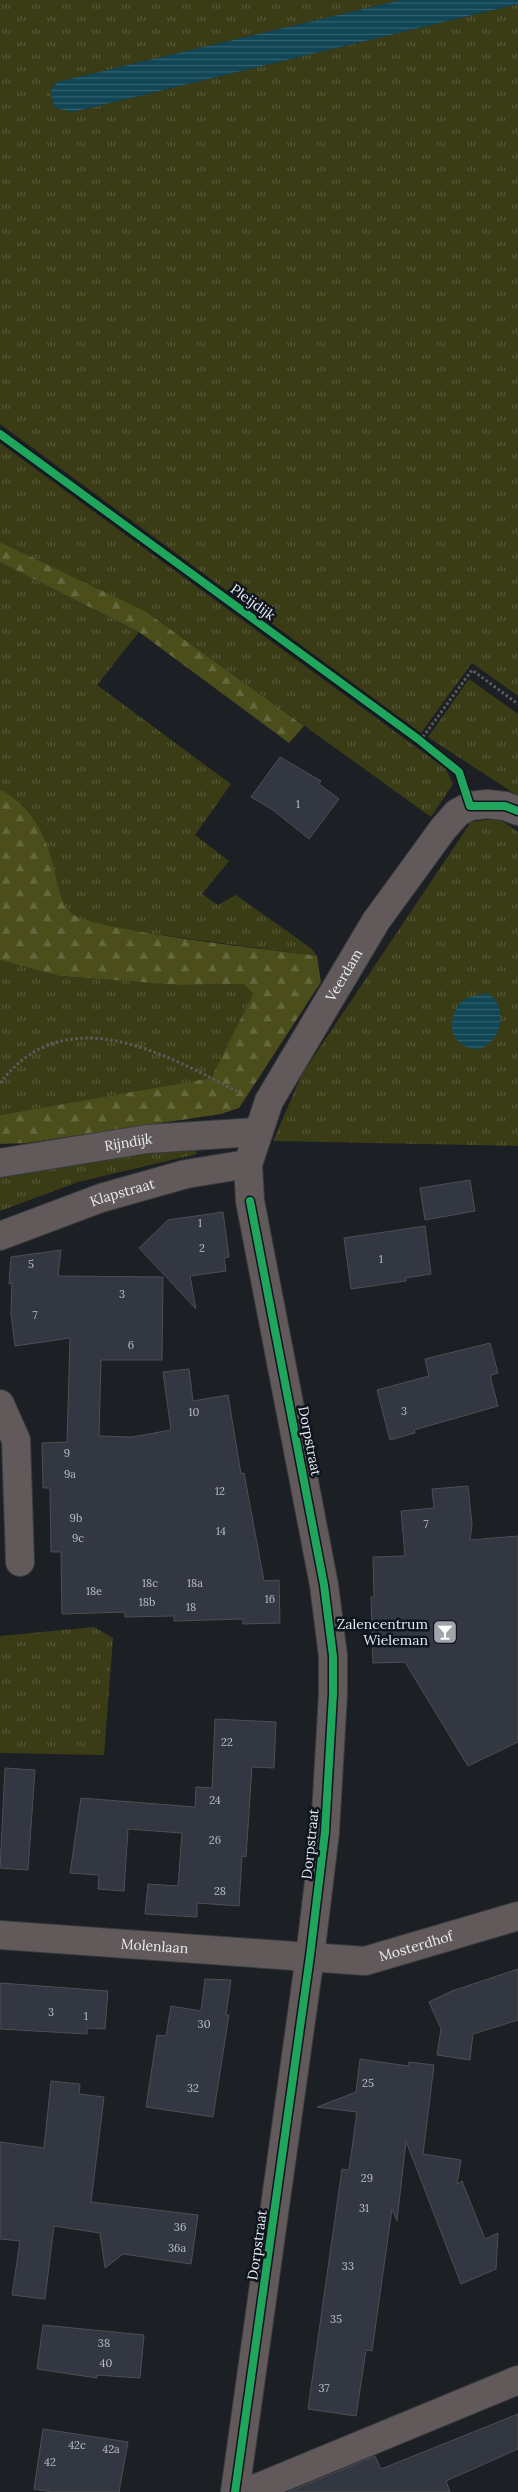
<svg xmlns="http://www.w3.org/2000/svg" width="518" height="2492" font-family="Lora,serif">
<defs>
<pattern id="grass-tufts" width="24" height="20" patternUnits="userSpaceOnUse" patternTransform="scale(1.25)"><rect width="24" height="20" fill="#3a3c15"/><path d="M3 7l-1-3M5 7V3M7 7l1-3M15 17l-1-3M17 17v-4M19 17l1-3" fill="none" stroke="#565838"/></pattern>
<pattern id="forest-firs" width="22" height="20" patternUnits="userSpaceOnUse" patternTransform="scale(1.25)"><rect width="22" height="20" fill="#4b4d1b"/><path d="M5 1l3.5 6h-7zM16 11l3.5 6h-7z" fill="#65673d"/></pattern>
<pattern id="water-rules" width="6" height="5" patternUnits="userSpaceOnUse" patternTransform="scale(1.25)"><rect width="6" height="5" fill="#114656"/><path d="M0 2.5h6" fill="none" stroke="#34616f"/></pattern>
</defs>
<rect width="100%" height="100%" fill="#1c1f24"/>
<!-- grass -->
<path fill="url(#grass-tufts)" d="M 0,0 L 401,0 L 57,82 C 49,91 50,97 55,108 L 73,112 L 518,4 L 518,696 L 472,663 L 421,733 L 0,424 Z
M 0,443 L 446,769 L 453,784 L 431,817 L 145,611 L 0,542 Z
M 0,562 L 139,632 L 97,685 L 231,784 L 195,835 L 229,861 L 202,894 L 218,905 L 236,895 L 312,949 L 317,956 L 131,931 L 77,919 L 70,913 L 61,898 L 56,880 L 24,806 L 0,790 Z
M 469,679 L 518,714 L 518,796 L 428,737 Z
M 493,819 L 504,822 L 518,832 L 518,1146 L 273,1141 L 302,1074 L 471,822 Z
M 0,960 L 59,976 L 179,985 L 244,984 L 253,994 L 211,1078 L 0,1115 Z
M 195,1149 L 197,1154 L 78,1182 L 0,1211 L 0,1170 L 70,1158 Z
M 94,1627 L 113,1638 L 104,1755 L 0,1753 L 0,1636 Z"/>
<!-- forest -->
<path fill="url(#forest-firs)" d="M 0,542 L 145,611 L 304,726 L 289,743 L 139,632 L 0,562 Z
M 0,790 C 31,804 46,836 54,868 C 57,883 60,902 71,913 C 87,930 281,951 317,956 L 321,982 L 239,1108 L 221,1114 L 27,1143 L 0,1144 L 0,1115 L 211,1078 L 253,994 L 244,984 L 179,985 L 59,976 L 0,960 Z"/>
<!-- water -->
<path fill="url(#water-rules)" d="M 401,0 L 518,0 L 518,4 L 73,112 L 55,108 C 50,97 49,91 57,82 Z
M 488,993 C 518,1014 489,1068 459,1042 C 448,1033 451,1013 460,1003 C 467,996 479,995 488,993 Z"/>
<!-- building -->
<path fill="#323741" stroke="#4c4f53" d="M 280,757 L 321,781 L 319,784 L 339,799 L 309,839 L 273,810 L 251,797 Z
M 470,1180 L 475,1211 L 425,1220 L 420,1188 Z
M 223,1212 L 229,1257 L 224,1258 L 226,1271 L 190,1276 L 196,1309 L 139,1248 L 168,1220 Z
M 425,1226 L 431,1274 L 406,1278 L 406,1281 L 351,1289 L 344,1238 Z
M 61,1250 L 58,1276 L 163,1277 L 162,1360 L 101,1360 L 99,1436 L 132,1437 L 171,1430 L 163,1372 L 189,1369 L 193,1401 L 228,1395 L 241,1474 L 244,1473 L 264,1581 L 279,1580 L 280,1623 L 243,1624 L 243,1619 L 174,1621 L 174,1616 L 125,1617 L 125,1612 L 62,1614 L 61,1552 L 51,1552 L 50,1488 L 43,1488 L 42,1443 L 67,1442 L 70,1338 L 15,1346 L 11,1313 L 12,1283 L 9,1284 L 11,1257 Z
M 490,1343 L 498,1373 L 491,1375 L 491,1379 L 498,1406 L 414,1430 L 415,1433 L 390,1440 L 377,1390 L 429,1376 L 425,1359 Z
M 468,1486 L 472,1525 L 470,1540 L 518,1536 L 518,1742 L 468,1766 L 405,1662 L 373,1663 L 371,1597 L 374,1597 L 373,1557 L 405,1556 L 401,1511 L 434,1508 L 432,1489 Z
M 215,1719 L 276,1722 L 274,1768 L 252,1767 L 246,1857 L 242,1856 L 239,1906 L 197,1903 L 197,1917 L 145,1914 L 148,1884 L 178,1886 L 182,1833 L 128,1829 L 124,1891 L 98,1889 L 99,1875 L 70,1873 L 81,1798 L 195,1807 L 196,1787 L 212,1788 Z
M 5,1768 L 35,1770 L 28,1870 L 0,1868 Z
M 518,1969 L 518,2020 L 473,2034 L 470,2060 L 437,2055 L 441,2029 L 429,2002 L 452,1991 Z
M 205,1979 L 231,1980 L 226,2015 L 229,2015 L 213,2117 L 146,2107 L 157,2035 L 166,2036 L 171,2006 L 201,2011 Z
M 0,1983 L 108,1991 L 105,2029 L 87,2028 L 87,2034 L 0,2029 Z
M 360,2059 L 408,2066 L 409,2062 L 434,2065 L 423,2154 L 461,2160 L 457,2184 L 462,2181 L 485,2239 L 498,2233 L 496,2269 L 461,2284 L 406,2141 L 397,2221 L 392,2209 L 372,2351 L 366,2350 L 356,2416 L 308,2409 L 342,2169 L 349,2170 L 357,2112 L 317,2107 L 356,2092 Z
M 51,2081 L 80,2084 L 79,2094 L 104,2097 L 91,2202 L 198,2215 L 191,2264 L 123,2254 L 105,2268 L 100,2233 L 54,2226 L 45,2299 L 12,2295 L 20,2241 L 0,2239 L 0,2142 L 44,2148 Z
M 43,2325 L 144,2335 L 140,2378 L 97,2375 L 97,2378 L 37,2369 Z
M 518,2414 L 518,2449 L 446,2481 L 450,2492 L 288,2492 L 375,2456 L 381,2469 Z
M 43,2429 L 128,2442 L 119,2492 L 52,2492 L 34,2489 Z"/>
<g fill="none" stroke-linecap="round" stroke-linejoin="round">
<defs>
<g id="minor">
<path id="s1" d="M 0,1236 L 101,1198 L 186,1174 L 248,1164"/>
<path d="M 0,1404 L 16,1440 L 20,1562"/>
<path id="s2" d="M 0,1935 L 365,1961 L 518,1916"/>
<path d="M 247,2492 L 518,2380"/>
</g>
<g id="tertiary">
<path id="s3" d="M 0,1163 L 147,1139 L 257,1132"/>
<path id="s4" d="M 235,2492 L 310,1956 L 325,1832 L 333,1694 L 333,1656 L 324,1585 L 250,1201 L 248,1164 L 269,1101 L 376,921 L 443,829 L 457,813 L 470,806 L 487,804 L 505,806 L 518,811"/>
</g>
</defs>
<!-- minor casing -->
<use href="#minor" stroke="#393c40" stroke-width="30"/>
<!-- tertiary casing -->
<use href="#tertiary" stroke="#393c40" stroke-width="30"/>
<!-- path -->
<path stroke="#5d5a5b" stroke-width="3" stroke-dasharray="2.5 2.5" stroke-linecap="butt" d="M 420,741 L 472,670 L 518,704
M 0,1083 C 66,997 165,1054 240,1093"/>
<!-- minor -->
<use href="#minor" stroke="#625a5a" stroke-width="28"/>
<!-- tertiary -->
<use href="#tertiary" stroke="#625a5a" stroke-width="28"/>
<defs>
<path id="cycleway" d="M 0,434 L 418,739 L 459,772 L 470,806 L 505,806 L 518,811
M 235,2492 L 310,1956 L 325,1832 L 333,1694 L 333,1656 L 324,1585 L 250,1201"/>
</defs>
<!-- cycleway casing -->
<use href="#cycleway" stroke="#0f151e" stroke-width="11"/>
<!-- cycleway -->
<use href="#cycleway" stroke="#20a55d" stroke-width="8"/>
</g>
<!-- icons -->
<defs>
<symbol id="bar-square" viewBox="-11 -11 22 22"><rect x="-9" y="-9" width="18" height="18" rx="4" fill="#a0a4aa" stroke="#0f151e"/><path d="M-6-5H6L.8 .8V4.5H3.5V6h-7V4.5H-.8V.8Z" fill="#fff"/></symbol>
</defs>
<g fill-rule="evenodd">
<use href="#bar-square" x="431" y="1618" width="28" height="28"/>
</g>
<g text-anchor="middle" dominant-baseline="central" stroke-width="5" stroke-linejoin="round" paint-order="stroke">
<!-- number labels -->
<g font-size="11" fill="#babec6">
<text x="298" y="804">1</text>
<text x="200" y="1223">1</text>
<text x="202" y="1248">2</text>
<text x="381" y="1259">1</text>
<text x="31" y="1264">5</text>
<text x="122" y="1294">3</text>
<text x="35" y="1315">7</text>
<text x="131" y="1345">6</text>
<text x="404" y="1411">3</text>
<text x="194" y="1412">10</text>
<text x="67" y="1453">9</text>
<text x="70" y="1474">9a</text>
<text x="220" y="1491">12</text>
<text x="76" y="1518">9b</text>
<text x="426" y="1524">7</text>
<text x="221" y="1531">14</text>
<text x="78" y="1538">9c</text>
<text x="150" y="1583">18c</text>
<text x="195" y="1583">18a</text>
<text x="94" y="1591">18e</text>
<text x="270" y="1599">16</text>
<text x="147" y="1602">18b</text>
<text x="191" y="1607">18</text>
<text x="227" y="1742">22</text>
<text x="215" y="1800">24</text>
<text x="215" y="1840">26</text>
<text x="220" y="1891">28</text>
<text x="51" y="2012">3</text>
<text x="86" y="2016">1</text>
<text x="204" y="2024">30</text>
<text x="368" y="2083">25</text>
<text x="193" y="2088">32</text>
<text x="367" y="2178">29</text>
<text x="364" y="2208">31</text>
<text x="180" y="2227">36</text>
<text x="177" y="2248">36a</text>
<text x="348" y="2266">33</text>
<text x="336" y="2319">35</text>
<text x="104" y="2343">38</text>
<text x="106" y="2363">40</text>
<text x="324" y="2388">37</text>
<text x="77" y="2445">42c</text>
<text x="111" y="2449">42a</text>
<text x="50" y="2462">42</text>
</g>
<!-- street labels -->
<g font-size="14" fill="#e7ebf2" stroke="#0f151e">
<text transform="translate(253 602) rotate(36)">Pleijdijk</text>
<text stroke="none"><textPath href="#s4" startOffset="1555">Veerdam</textPath></text>
<text stroke="none"><textPath href="#s3" startOffset="130">Rijndijk</textPath></text>
<text stroke="none"><textPath href="#s1" startOffset="130">Klapstraat</textPath></text>
<text transform="translate(310 1441) rotate(79)">Dorpstraat</text>
<text transform="translate(310 1844) rotate(-84)">Dorpstraat</text>
<text stroke="none"><textPath href="#s2" startOffset="155">Molenlaan</textPath></text>
<text stroke="none"><textPath href="#s2" startOffset="419">Mosterdhof</textPath></text>
<text transform="translate(257 2245) rotate(-82)">Dorpstraat</text>
</g>
<!-- poi labels -->
<g font-size="14" fill="#e7ebf2" stroke="#0f151e" text-anchor="end">
<text x="428" y="1624">Zalencentrum<tspan x="428" dy="16">Wieleman</tspan></text>
</g>
</g>
</svg>
